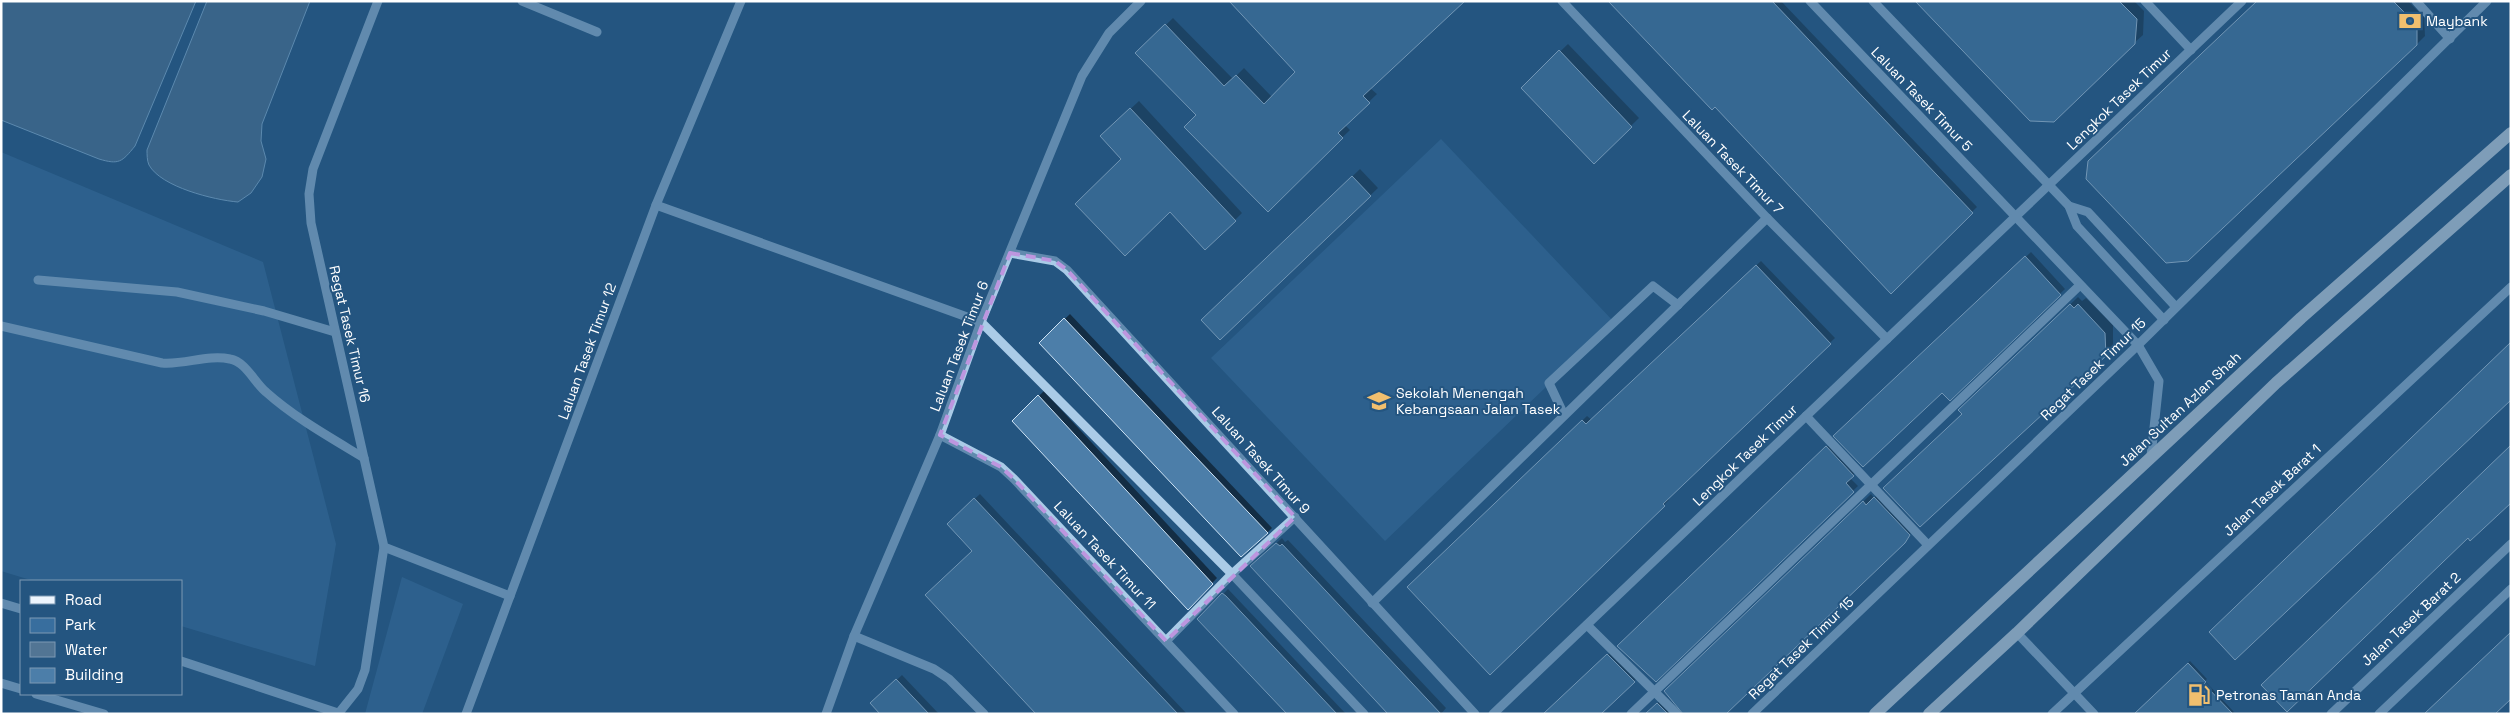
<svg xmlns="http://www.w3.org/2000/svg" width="2512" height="715" viewBox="0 0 2512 715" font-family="'Space Grotesk',sans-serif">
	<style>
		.green { fill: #386e9e }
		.water { fill: #527594; stroke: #9ec7e7 }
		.shadow { fill: #0007 }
		.building { fill: #4c7ea9; stroke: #cee3f5 }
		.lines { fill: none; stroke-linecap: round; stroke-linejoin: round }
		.minor { stroke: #aacbe7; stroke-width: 9 }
		.major { stroke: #ecf4fd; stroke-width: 12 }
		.marked { fill: none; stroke: #bd96df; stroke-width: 4; stroke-dasharray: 10 6; stroke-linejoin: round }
		.labels { text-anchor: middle; stroke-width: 4; stroke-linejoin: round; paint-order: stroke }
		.poi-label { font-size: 14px; fill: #fff; stroke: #245580; text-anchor: start }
		.street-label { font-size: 14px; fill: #fff; stroke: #245580 }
	</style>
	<rect width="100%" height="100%" fill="#245580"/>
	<g class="green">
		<polygon points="1441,139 1614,322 1385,541 1211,358"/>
		<polygon points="1,152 263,262 336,544 315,666 181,626 181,581 34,581 1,571"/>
		<polygon points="402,577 463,604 422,714 365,714"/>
	</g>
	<g class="water">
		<path d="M1 1H196L135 146C122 162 119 165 99 159L1 120Z"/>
		<path d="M207 1H310L262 124 261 141 266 159 262 177 251 193 238 202C214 200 161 187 149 165 147 161 147 154 147 150Z"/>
	</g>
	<g class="shadow">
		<polygon points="1610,1 1781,1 1977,207 1927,255 1715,105"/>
		<polygon points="1916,1 2134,1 2144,11 2143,35 2134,43"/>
		<polygon points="2258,1 2408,1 2424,17 2425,36 2417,44"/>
		<polygon points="1173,18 1233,79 1244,68 1272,97 1370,88 1377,94 1345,125 1350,130 1268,210 1198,115 1137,53"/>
		<polygon points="1568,44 1639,118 1594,162 1522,88"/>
		<polygon points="1139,101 1242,213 1235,220 1170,210 1123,159 1109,129"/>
		<polygon points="1360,169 1378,188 1220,339 1203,320"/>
		<polygon points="2031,252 2065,289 1950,399 1942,391 1835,436"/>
		<polygon points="1761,261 1835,338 1667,498 1669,500 1490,673 1409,587 1587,416 1592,420"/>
		<polygon points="2078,297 2082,301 2086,298 2113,325 2113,347 2105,355 1963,414 1960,410"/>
		<polygon points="1070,314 1272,528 1267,533 1040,343"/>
		<polygon points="1044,391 1217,578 1188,608 1013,421"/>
		<polygon points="1832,442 1858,470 1850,478 1858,486 1656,680 1618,645"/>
		<polygon points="1882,490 1917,527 1725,714 1646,714 1665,696 1681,712 1666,691 1871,494 1874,498"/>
		<polygon points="980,494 1187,714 1038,714 973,551 948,524"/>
		<polygon points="1282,538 1285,542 1288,540 1446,708 1441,714 1257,561"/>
		<polygon points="1228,589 1346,714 1289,714 1199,619"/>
		<polygon points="1613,650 1639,676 1634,681 1599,714 1544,714"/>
		<polygon points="2190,661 2207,679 2205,681 2234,712 2232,714 2137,713"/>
		<polygon points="902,675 939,714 882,714 872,703"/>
	</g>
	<g class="building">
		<polygon points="1229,1 1465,1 1363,96 1370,103 1338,133 1343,138 1268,212 1184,127 1196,115 1135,53 1165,24 1224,86 1236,75 1264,104 1295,72"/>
		<polygon points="1608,1 1772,1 1973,213 1891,294 1715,107 1712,110"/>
		<polygon points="1915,1 2119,1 2137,19 2135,44 2054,122 2030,121"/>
		<polygon points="2257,1 2393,1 2417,25 2417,45 2188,261 2166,263 2086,179 2088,161"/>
		<polygon points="1559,50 1632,127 1594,164 1521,88"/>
		<polygon points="1130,108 1236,221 1205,250 1170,212 1125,256 1075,204 1121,159 1100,136"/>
		<polygon points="1352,176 1371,196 1220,340 1201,320"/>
		<polygon points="2025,256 2061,295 1950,401 1942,393 1863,467 1833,436"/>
		<polygon points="1756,265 1831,344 1663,504 1665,506 1490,675 1407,587 1582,420 1586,424"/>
		<polygon points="2070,304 2074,308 2078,304 2105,333 2106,356 1920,527 1883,488 1962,414 1958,410"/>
		<polygon points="1064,318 1268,533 1241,557 1039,343"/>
		<polygon points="2511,342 2511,400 2235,660 2209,632"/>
		<polygon points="1038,395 1213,584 1188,610 1012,421"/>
		<polygon points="2511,445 2511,503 2470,541 2468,538 2287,712 2261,685"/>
		<polygon points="1826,446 1854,476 1846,483 1854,492 1656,682 1617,646"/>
		<polygon points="1874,497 1910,535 1905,543 1726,714 1683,714 1664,691 1863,501 1866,505"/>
		<polygon points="974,498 1178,714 1036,714 925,595 972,551 947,524"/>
		<polygon points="1276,543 1280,546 1282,544 1441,714 1388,714 1250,566"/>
		<polygon points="1222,593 1226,596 1337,714 1287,714 1197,619"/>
		<polygon points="2511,632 2511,699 2495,714 2424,714"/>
		<polygon points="1607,654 1635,682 1601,714 1543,714"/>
		<polygon points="2188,663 2206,682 2204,684 2233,714 2134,714"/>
		<polygon points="896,679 929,714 880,714 870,703"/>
		<polygon points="1657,703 1668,714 1645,714"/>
	</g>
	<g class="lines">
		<g class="minor">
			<polyline points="378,1 313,169 309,194 311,223 384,547 510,596"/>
			<polyline points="522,1 597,32"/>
			<polyline points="1562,1 1767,218 1887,339"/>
			<polyline points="1810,1 2138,345 2159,381 2151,456"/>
			<polyline points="1873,1 2069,206 2077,226 2164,320"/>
			<polyline points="2145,1 2191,50"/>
			<polyline points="2416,1 2450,39"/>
			<polyline points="656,205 981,322 1232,574 1364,714"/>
			<polyline points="2069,206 2088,212 2176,307"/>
			<polyline points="1010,253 1055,261 1067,270 1475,714"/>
			<polyline points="38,280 177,292 264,311 335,332"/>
			<path d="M1 326 162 363C185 365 208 354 230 359 246 362 254 382 266 392 295 418 331 438 364 458"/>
			<polyline points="1564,415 1549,383 1653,286 1678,305"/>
			<polyline points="1806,416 1928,545"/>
			<polyline points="940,435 1001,467 1014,479 1234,714"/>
			<polyline points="1,603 21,609"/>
			<polyline points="1372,603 1767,218"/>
			<polyline points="1587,625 1677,714"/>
			<polyline points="2017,633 2094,714"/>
			<polyline points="854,636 934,669 949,679 984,714"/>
			<polyline points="1166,641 1232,574 1295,517"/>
			<polyline points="181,661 338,713"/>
			<polyline points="1,683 21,689"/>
			<polyline points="36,694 104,714"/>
			<polyline points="338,714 358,689 365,670 384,547"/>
			<polyline points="466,714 656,205 741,1"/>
			<polyline points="826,714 854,636 940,435 981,322 1082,76 1109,33 1141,1"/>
			<polyline points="1493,714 2242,1"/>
			<polyline points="1631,714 2079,286"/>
			<polyline points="1752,714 2138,345 2487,1"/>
			<polyline points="2052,714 2511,287"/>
			<polyline points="2331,714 2511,544"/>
			<polyline points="2379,714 2511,589"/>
		</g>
		<g class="major">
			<polyline points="1875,714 2301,318 2511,133"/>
			<polyline points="1929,714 2017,633 2276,383 2511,175"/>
		</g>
	</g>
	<path d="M0 0H2512V715H0ZM1010 253 1055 261 1067 270 1295 517 1166 641 1014 479 1001 467 940 435Z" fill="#245580" fill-opacity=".55" fill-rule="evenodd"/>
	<path class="marked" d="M1010 253 1055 261 1067 270 1295 517 1166 641 1014 479 1001 467 940 435Z"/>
	<defs>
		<symbol id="bank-bare" viewBox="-9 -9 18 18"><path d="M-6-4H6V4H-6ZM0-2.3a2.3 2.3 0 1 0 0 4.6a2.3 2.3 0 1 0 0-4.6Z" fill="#f1bf6e" stroke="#245580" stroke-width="2.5" paint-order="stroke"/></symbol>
		<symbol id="school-bare" viewBox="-9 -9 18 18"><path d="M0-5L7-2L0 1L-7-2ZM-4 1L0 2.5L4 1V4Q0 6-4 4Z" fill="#f1bf6e" stroke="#245580" stroke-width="2.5" paint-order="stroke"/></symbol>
		<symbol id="fuel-bare" viewBox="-9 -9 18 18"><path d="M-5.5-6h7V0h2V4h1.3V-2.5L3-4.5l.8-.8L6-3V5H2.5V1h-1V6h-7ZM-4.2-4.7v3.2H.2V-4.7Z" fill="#f1bf6e" stroke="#245580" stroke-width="2.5" paint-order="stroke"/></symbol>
	</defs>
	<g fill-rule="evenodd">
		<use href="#bank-bare" x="2394" y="5" width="32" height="32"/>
		<use href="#school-bare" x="1363" y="385" width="32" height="32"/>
		<use href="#fuel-bare" x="2183" y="679" width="32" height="32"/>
	</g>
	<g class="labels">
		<g class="poi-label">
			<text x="2426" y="26">Maybank</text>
			<text x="1396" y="398">Sekolah Menengah<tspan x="1396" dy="16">Kebangsaan Jalan Tasek</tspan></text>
			<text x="2216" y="700">Petronas Taman Anda</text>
		</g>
		<g class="street-label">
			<text transform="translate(1922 99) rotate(46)" y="5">Laluan Tasek Timur 5</text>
			<text transform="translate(2119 99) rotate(-44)" y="5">Lengkok Tasek Timur</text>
			<text transform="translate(1733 162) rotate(46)" y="5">Laluan Tasek Timur 7</text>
			<text transform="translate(350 334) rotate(77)" y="5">Regat Tasek Timur 16</text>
			<text transform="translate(959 346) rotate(-69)" y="5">Laluan Tasek Timur 6</text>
			<text transform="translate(587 351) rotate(-70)" y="5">Laluan Tasek Timur 12</text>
			<text transform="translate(2093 369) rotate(-44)" y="5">Regat Tasek Timur 15</text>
			<text transform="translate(2180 409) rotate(-43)" y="5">Jalan Sultan Azlan Shah</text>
			<text transform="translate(1745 455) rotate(-44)" y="5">Lengkok Tasek Timur</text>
			<text transform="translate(1261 460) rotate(48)" y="5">Laluan Tasek Timur 9</text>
			<text transform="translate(2272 490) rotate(-43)" y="5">Jalan Tasek Barat 1</text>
			<text transform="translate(1105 555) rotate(47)" y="5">Laluan Tasek Timur 11</text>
			<text transform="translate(2411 619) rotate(-43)" y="5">Jalan Tasek Barat 2</text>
			<text transform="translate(1801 648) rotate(-44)" y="5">Regat Tasek Timur 15</text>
		</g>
	</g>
	<rect width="2512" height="715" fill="none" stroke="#ffffff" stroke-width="5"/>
	<rect x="20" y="580" width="162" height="115" fill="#245580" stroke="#7c99b3"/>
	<rect x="30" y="596" width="25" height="8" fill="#ecf4fd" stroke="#7c99b3"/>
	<text x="65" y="605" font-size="15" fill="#ffffff">Road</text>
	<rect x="30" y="618" width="25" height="15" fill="#386e9e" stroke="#7c99b3"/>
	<text x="65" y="630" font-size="15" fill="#ffffff">Park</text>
	<rect x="30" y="642" width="25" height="15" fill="#527594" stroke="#7c99b3"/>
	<text x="65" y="655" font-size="15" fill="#ffffff">Water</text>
	<rect x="30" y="668" width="25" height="15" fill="#4c7ea9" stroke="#7c99b3"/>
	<text x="65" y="680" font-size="15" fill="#ffffff">Building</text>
</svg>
